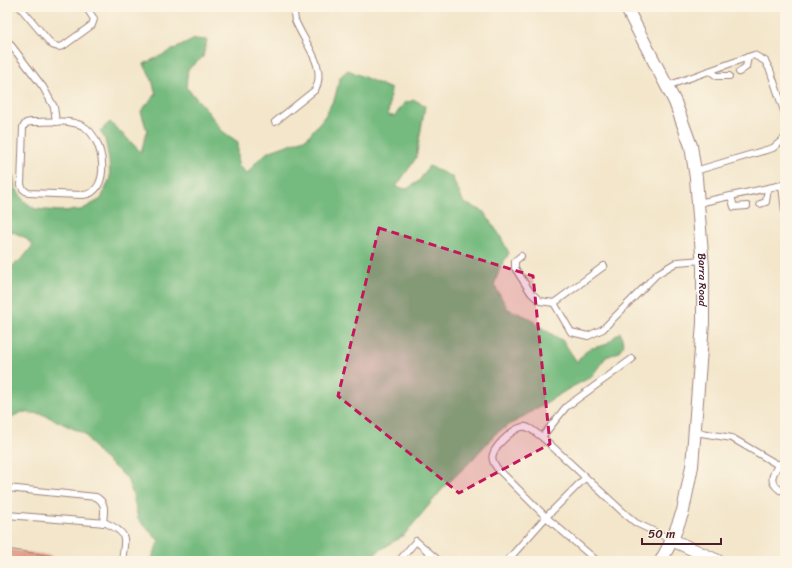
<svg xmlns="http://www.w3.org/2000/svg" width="792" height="568" viewBox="0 0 792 568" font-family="Sriracha,sans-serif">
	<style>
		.forest { fill: #74ba7e; stroke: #5f6c54 }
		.building { fill: #e09f86 }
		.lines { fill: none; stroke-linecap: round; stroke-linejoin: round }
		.service-casing { stroke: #9e827b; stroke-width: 8 }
		.minor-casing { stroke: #9e827b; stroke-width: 14 }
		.service { stroke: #fff; stroke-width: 6 }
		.minor { stroke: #fff; stroke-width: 12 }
		.marked { fill: #c2185b; fill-opacity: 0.2; stroke: #c2185b; stroke-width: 3; stroke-dasharray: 8 5; stroke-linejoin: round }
		.labels { text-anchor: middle; stroke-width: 4; stroke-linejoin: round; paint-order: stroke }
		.street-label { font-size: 11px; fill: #4a1f2b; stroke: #fcf5e5 }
	</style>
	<rect width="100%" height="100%" fill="#fcf5e5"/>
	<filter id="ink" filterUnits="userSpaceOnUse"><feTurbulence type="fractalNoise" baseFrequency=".025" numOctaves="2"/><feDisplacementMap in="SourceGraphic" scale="8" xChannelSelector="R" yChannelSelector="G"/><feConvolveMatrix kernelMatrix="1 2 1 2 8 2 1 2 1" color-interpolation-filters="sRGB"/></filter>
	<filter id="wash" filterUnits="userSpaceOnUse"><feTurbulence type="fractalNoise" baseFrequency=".012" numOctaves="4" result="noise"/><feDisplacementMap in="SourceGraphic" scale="16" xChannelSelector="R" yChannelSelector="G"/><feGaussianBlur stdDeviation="0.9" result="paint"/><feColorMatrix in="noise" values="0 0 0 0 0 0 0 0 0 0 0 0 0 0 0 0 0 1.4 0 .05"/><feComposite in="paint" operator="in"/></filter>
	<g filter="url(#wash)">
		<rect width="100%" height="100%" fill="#f3e6cb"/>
		<polygon class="forest" points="195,39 207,40 203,57 188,69 186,87 206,109 222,131 238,142 238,164 247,174 257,161 268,152 307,138 325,116 335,97 340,77 348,70 391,89 388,115 395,116 404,103 415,100 425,106 416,158 396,187 407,189 419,181 429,166 452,177 464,203 483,211 499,234 509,253 500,268 494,285 508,309 527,317 545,330 563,341 577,362 588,349 605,345 620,332 624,345 617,353 606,357 591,377 570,388 496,433 471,461 445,486 404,535 374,554 378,561 151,561 159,541 138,519 133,495 127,478 98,453 85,434 42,414 22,412 7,419 7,270 23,258 33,245 24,237 11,231 7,233 7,135 15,187 24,201 35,209 59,211 81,210 101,199 110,178 109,159 105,139 100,131 110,122 141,152 147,131 141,111 156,94 152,80 144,64"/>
		<g id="blocks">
			<polygon class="building" points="7,549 52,556 52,561 7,561"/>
		</g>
	</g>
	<g filter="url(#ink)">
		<use href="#blocks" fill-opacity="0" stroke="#9e827b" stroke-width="1"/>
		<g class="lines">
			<defs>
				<g id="service">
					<polyline points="20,7 52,45 58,47 63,46 92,25 94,19 86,7"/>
					<polyline points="7,40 43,87 54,107 56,122"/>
					<polyline points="710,71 717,76 729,76"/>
					<polyline points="739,72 746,67 748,57"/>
					<polyline points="667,86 754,55 765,61 770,70 785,114"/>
					<path d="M31 122C47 122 67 119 83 126 105 138 112 193 83 195L28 193 23 189 21 185 23 127 26 123Z"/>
					<path d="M275 122 315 90C328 67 303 41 295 20 294 16 294 11 294 7"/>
					<polyline points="695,171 773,148 785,138"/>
					<polyline points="731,196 734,207 747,206"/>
					<polyline points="698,203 782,185 785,212"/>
					<polyline points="760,204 766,202 768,188"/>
					<polyline points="521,256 515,261 515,268 531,293 540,301 554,303 571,332 588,336 603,329 657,274 677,262 703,260"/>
					<polyline points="554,303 604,266"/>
					<polyline points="695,432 732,438 785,469"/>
					<polyline points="542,437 566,407 632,359"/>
					<path d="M779 464C772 475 768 481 780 490"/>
					<polyline points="585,478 546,517 597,561"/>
					<path d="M7 488 96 497C107 503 104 512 103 523"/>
					<path d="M7 515 106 523C129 534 125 537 122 561"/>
					<polyline points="399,561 416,541 439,561"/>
					<path d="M507 561 546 517 497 468C494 464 491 459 493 454 496 445 516 425 526 427 531 428 537 434 542 437L623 512 636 523 672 540"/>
				</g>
				<g id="minor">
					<path id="s1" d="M626 7 675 102 691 146 696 178 703 267V323L692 466 683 511 672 540 661 561"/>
					<polyline points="672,540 718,561"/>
				</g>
			</defs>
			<use href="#service" class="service-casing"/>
			<use href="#minor" class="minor-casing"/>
			<use href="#service" class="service"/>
			<use href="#minor" class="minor"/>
		</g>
	</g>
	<path class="marked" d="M379 228 533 276 550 444 459 493 338 396Z"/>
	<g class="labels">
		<g class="street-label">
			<text dy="4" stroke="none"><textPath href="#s1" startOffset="288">Barra Road</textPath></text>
		</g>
	</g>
	<rect width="792" height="568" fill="none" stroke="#fcf5e5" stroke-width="24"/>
	<path d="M642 538v6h79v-6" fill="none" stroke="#4a1f2b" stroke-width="2"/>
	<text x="648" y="538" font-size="12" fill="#4a1f2b" stroke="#fcf5e5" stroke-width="3" paint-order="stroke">50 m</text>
</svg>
